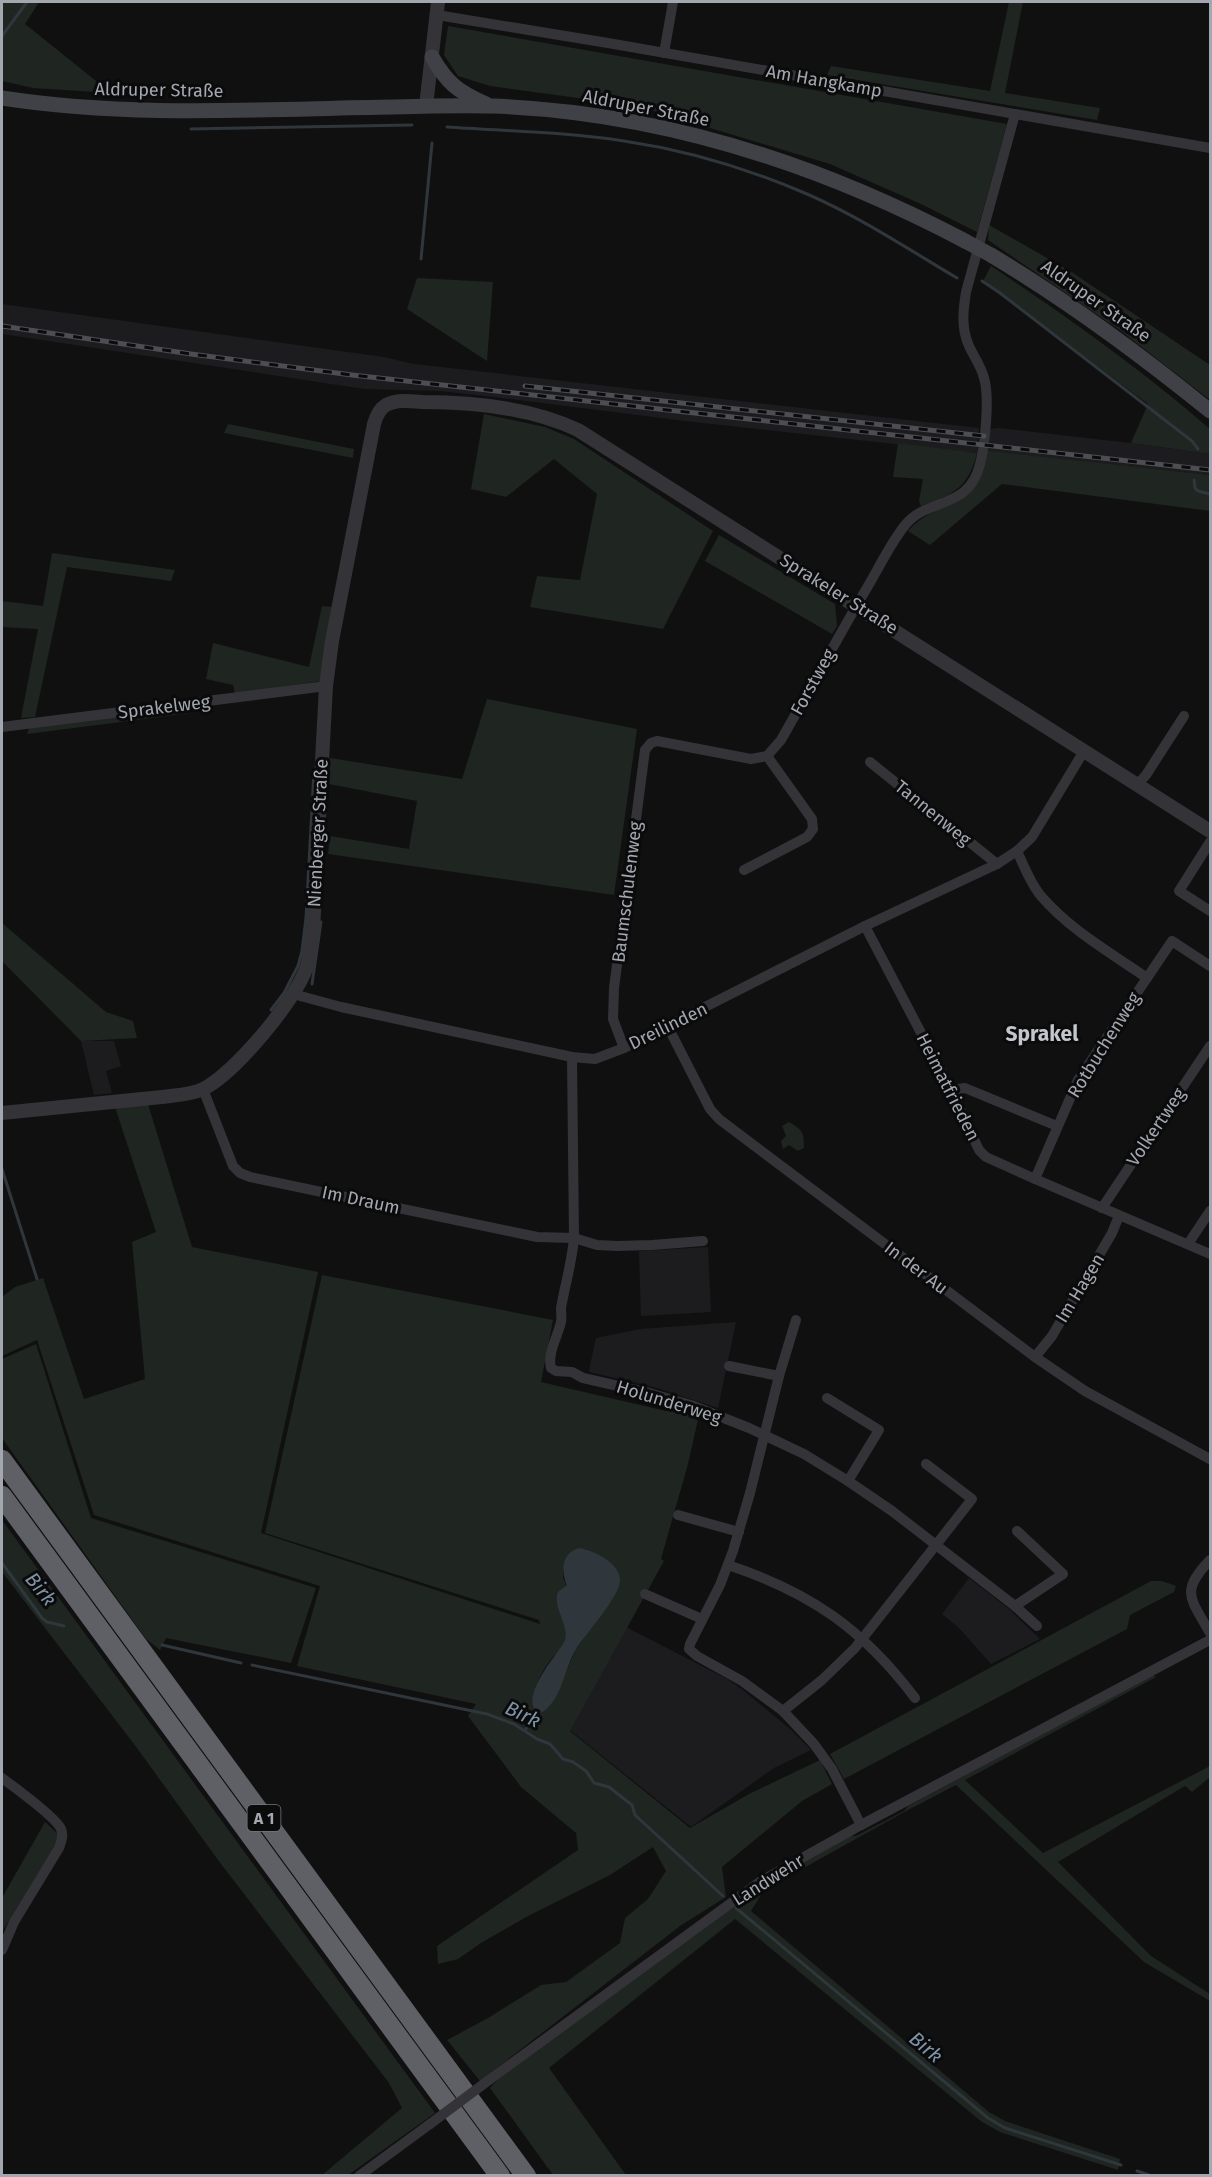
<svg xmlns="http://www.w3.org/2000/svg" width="1212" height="2177" viewBox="0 0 1212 2177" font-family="'Fira Sans',sans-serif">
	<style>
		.built { fill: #1c1c1e }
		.green { fill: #1f2520; fill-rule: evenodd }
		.water { fill: #2f363c }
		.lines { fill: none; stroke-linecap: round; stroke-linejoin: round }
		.stream { stroke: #2f363c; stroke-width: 3 }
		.minor { stroke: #343438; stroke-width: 10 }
		.tertiary { stroke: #343438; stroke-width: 14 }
		.secondary { stroke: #404146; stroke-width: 15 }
		.motorway { stroke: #5e6066; stroke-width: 20 }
		.rail-casing { stroke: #4d4e53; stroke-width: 5 }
		.rail { stroke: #0b0b0c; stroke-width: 3; stroke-dasharray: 9; stroke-linecap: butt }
		.minor-bridge { stroke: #343438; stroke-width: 10 }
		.secondary-bridge { stroke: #404146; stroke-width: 15 }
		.labels { text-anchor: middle; stroke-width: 6; stroke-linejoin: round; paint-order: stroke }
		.shield { fill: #0b0b0c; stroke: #75787f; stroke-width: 1.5 }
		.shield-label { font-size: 16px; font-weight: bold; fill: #a3a7b0 }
		.street-label { font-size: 18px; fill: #a3a7b0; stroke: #0b0b0c }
		.water-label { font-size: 20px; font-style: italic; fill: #7d94a8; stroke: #0b0b0c }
		.quarter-label { font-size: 21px; font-weight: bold; fill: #c3c6cd; stroke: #0b0b0c }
	</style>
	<rect width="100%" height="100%" fill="#101011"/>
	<g class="built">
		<polygon points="2,304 384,357 414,364 979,428 977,453 685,421 494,397 439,391 364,389 2,334"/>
		<polygon points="998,428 1131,443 1210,454 1210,475 987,452 989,429"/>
		<polygon points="81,1041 114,1041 121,1066 106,1071 112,1093 94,1095"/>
		<polygon points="708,1247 711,1312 641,1316 639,1251"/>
		<polygon points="736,1322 718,1408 657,1388 590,1372 589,1370 596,1338 640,1329"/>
		<polygon points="969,1578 1009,1609 1040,1639 991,1664 959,1628 942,1614"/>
		<polygon points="626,1627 727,1679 743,1690 790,1729 811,1750 774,1768 691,1827 570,1730"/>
	</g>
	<g class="green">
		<polygon points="2,2 39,2 25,24 111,93 33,88 2,81"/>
		<polygon points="1009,2 1023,2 1005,93 1100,108 1097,120 827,75 831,66 990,91"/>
		<polygon points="448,26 1007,124 977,232 921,204 830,164 637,106 490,86 458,76 444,55"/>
		<polygon points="989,225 1070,271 1210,365 1210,400 1121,331 988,240"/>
		<path d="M991 266C1067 317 1141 369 1210 429V454L1131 443 1148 404 983 281Z"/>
		<polygon points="417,278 493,282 487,361 407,309"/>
		<polygon points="484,414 545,427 574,439 713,531 663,629 530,607 537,576 580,580 597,494 554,459 506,497 471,489"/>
		<polygon points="228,424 354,449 353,458 224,433"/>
		<path d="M898 443 977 453C968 489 953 494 921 506L919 501 923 479 893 477Z"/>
		<path d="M987 451 1210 475V511L1002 484 930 545 908 531C941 494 977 517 987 451Z"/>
		<polygon points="719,535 835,604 837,626 832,634 705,561"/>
		<polygon points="52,553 175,570 171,581 67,567 35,717 21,718 38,629 2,627 2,601 43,606"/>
		<polygon points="322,606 333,607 321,681 235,694 233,685 206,679 213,643 309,667"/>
		<polygon points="487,699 637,729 614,895 328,854 330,836 409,849 417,801 329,784 330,758 462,779"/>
		<polygon points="191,707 191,713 27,734 29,728"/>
		<polygon points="2,923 106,1012 133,1021 137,1038 81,1041 2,961"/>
		<path d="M148 1104 192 1247 318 1272 261 1533 540 1624 539 1620 265 1533 322 1275 553 1320 541 1382 666 1411 668 1404 699 1415 688 1464 661 1559 664 1561 570 1731 690 1828 749 1794 820 1760 832 1784 802 1801 722 1867 726 1897 680 1926 480 2081 447 2040 488 2018 541 1985 566 1982 620 1943 625 1918 648 1899 666 1871 653 1847 610 1875 528 1916 481 1943 458 1959 438 1964 437 1946 578 1850 576 1833 521 1787 468 1716 476 1704 297 1666 320 1586 94 1515 37 1340 2 1356V1297L15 1287 43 1278 84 1399 145 1379 132 1242 156 1232 115 1107ZM584 1549 601 1556 618 1588 575 1651 556 1696 549 1706 537 1713C528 1695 541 1672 552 1658 557 1652 564 1646 566 1639 569 1625 553 1609 557 1594 558 1590 564 1588 567 1585L563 1578V1569Z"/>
		<path d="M789 1122C804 1131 804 1133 804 1148L798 1151 789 1145 783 1149 781 1141 786 1136 782 1126Z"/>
		<polygon points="36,1344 91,1518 316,1588 291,1663 166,1638 160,1650 146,1639 2,1438 2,1359"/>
		<polygon points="2,1520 435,2113 348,2175 322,2175 402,2108 389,2083 218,1860 137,1748 2,1572"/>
		<polygon points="1151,1581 1162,1581 1176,1586 1174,1592 1130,1615 1127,1629 844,1779 830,1754"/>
		<polygon points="1153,1675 1156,1677 965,1780 1043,1853 1210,1766 1210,1777 1192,1792 1185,1786 1058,1862 1151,1956 1210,1994 1210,2001 1144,1962 956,1785 908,1810 764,1890 751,1911 989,2112 1005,2121 1120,2159 1118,2170 1000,2132 982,2122 735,1919 549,2068 626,2175 553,2175 490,2088 500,2077 754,1890 847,1835 856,1836 904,1811 908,1806"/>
		<polygon points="45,1822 59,1835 55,1846 2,1932 2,1898"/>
	</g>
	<path class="water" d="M579 1548C593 1550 621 1563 620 1581 619 1598 585 1634 575 1651 564 1670 561 1704 539 1714 518 1699 554 1658 563 1644 573 1630 553 1611 557 1594 558 1590 564 1588 567 1585 561 1572 561 1553 579 1548Z"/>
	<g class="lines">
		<g class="stream">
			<polyline points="2,36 27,2"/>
			<path d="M447 127C506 131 565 132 624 141 685 150 749 169 807 194 860 217 908 249 957 278"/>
			<polyline points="191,129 412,125"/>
			<polyline points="421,259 432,143"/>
			<polyline points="982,281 1000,293 1192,441 1198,449"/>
			<polyline points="1194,480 1195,488 1198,491 1210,494"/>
			<polyline points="312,984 321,922"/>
			<polyline points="271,1010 284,993 298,966 302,951 306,918 314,771"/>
			<polyline points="2,1169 37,1279"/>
			<polyline points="2,1563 42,1618 47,1622 64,1626"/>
			<polyline points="162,1645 241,1663"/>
			<polyline points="252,1665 487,1714 514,1724 537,1739 550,1744 563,1759 573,1762 586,1771 594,1783 609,1787 632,1805 635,1815 723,1896"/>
			<polyline points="526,1729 537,1713"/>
			<polyline points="736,1908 988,2118 1005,2128 1121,2165"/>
			<polyline points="1137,2171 1152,2176"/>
		</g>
		<g class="minor">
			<polyline points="437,15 608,43 1210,148"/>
			<polyline points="664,53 673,2"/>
			<polyline points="2,727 326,686"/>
			<polyline points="870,762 997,864"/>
			<polyline points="1137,785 1146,775 1184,716"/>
			<polyline points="1210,842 1179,891 1210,911"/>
			<path d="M1017 851C1024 866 1030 883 1041 896 1070 930 1111 953 1147 978"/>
			<polyline points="744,870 807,837 813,829 812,819 767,756"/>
			<polyline points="865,926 951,1090 979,1150 986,1157 1035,1179 1210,1254"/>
			<polyline points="293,994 341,1007 572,1057 595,1059 624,1048 865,926 997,864 1017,851 1032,837 1084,751"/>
			<polyline points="668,1027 710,1109 719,1119 1035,1357 1085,1391 1210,1459"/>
			<path d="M624 1048 613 1019 614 988 645 750 651 743 657 741 751 759 767 756 781 740C810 689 838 637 868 586 880 566 891 542 906 524 929 497 969 510 980 464 985 445 990 397 984 378 981 366 974 357 969 346 961 328 963 311 966 292L1015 114"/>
			<path d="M572 1057 574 1238C572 1262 565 1285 561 1308 561 1313 562 1318 561 1322 558 1336 547 1353 551 1368L556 1371 572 1372 583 1378 649 1393 691 1405 749 1428 804 1454 848 1481 892 1511 1015 1606 1037 1626"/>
			<polyline points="203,1089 233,1166 240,1173 250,1177 537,1237 574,1238 597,1245 617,1246 652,1245 703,1241"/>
			<polyline points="951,1090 965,1088 1057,1126"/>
			<polyline points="1035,1179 1078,1080 1172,941 1210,966"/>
			<polyline points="1102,1208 1210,1046"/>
			<polyline points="1188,1244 1210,1211"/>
			<polyline points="1035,1357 1052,1336 1112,1233 1119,1216"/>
			<polyline points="729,1366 779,1376"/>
			<polyline points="827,1398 879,1430 848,1481"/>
			<polyline points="678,1515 739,1532"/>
			<path d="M1210 1560C1180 1592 1190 1597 1210 1633"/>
			<path d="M728 1565C810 1592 863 1629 915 1698"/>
			<polyline points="645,1594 702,1619"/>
			<polyline points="1015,1606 1063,1574 1017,1531"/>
			<polyline points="783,1711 742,1681 697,1656 689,1649 690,1644 720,1585 733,1551 750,1493 779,1376 796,1320"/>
			<path d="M2 1778C14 1787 56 1817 61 1829 64 1836 61 1842 59 1848L14 1922 2 1950"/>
			<polyline points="861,1825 832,1769 814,1744 783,1711 822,1680 855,1648 972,1499 926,1464"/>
			<polyline points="489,2080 761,1881 861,1825 1210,1640"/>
			<polyline points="359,2176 430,2124"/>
		</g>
		<g class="tertiary">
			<polyline points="426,106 438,2"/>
			<path d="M2 1113 162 1097C176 1095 190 1095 203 1089 234 1074 297 999 307 966 310 955 311 942 313 930L326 686 332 641 374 424C376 417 379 409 386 405 397 399 411 401 423 402 475 402 531 408 578 430L1210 831"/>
		</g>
		<g class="secondary">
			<path d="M432 57C447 83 458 92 486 104"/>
			<path d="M2 98C131 118 262 109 393 107 426 106 459 105 492 106 658 112 819 164 965 241"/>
			<path d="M991 255C1068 301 1141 355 1210 411"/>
		</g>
		<g class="motorway">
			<polyline points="2,1460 526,2176"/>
			<polyline points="2,1496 500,2176"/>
		</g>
		<defs>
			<g id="rail">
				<polyline points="2,326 191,354 352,375 1210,470"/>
				<polyline points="525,386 984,436"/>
			</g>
		</defs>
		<use href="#rail" class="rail-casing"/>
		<use href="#rail" class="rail"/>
		<polyline class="minor-bridge" points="430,2124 489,2080"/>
		<polyline class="secondary-bridge" points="965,241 991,255"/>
	</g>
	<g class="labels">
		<rect class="shield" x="247.5" y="1805" width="33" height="26" rx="4.5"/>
		<g class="shield-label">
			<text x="264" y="1824">A 1</text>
		</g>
		<g class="street-label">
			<text transform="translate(824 81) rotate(10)" y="6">Am Hangkamp</text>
			<text transform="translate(159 90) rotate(1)" y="6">Aldruper Straße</text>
			<text transform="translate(646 108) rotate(11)" y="6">Aldruper Straße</text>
			<text transform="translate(1096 301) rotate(35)" y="6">Aldruper Straße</text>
			<text transform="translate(839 594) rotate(32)" y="6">Sprakeler Straße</text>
			<text transform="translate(813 682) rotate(-61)" y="6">Forstweg</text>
			<text transform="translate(164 707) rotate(-7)" y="6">Sprakelweg</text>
			<text transform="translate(933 813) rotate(39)" y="6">Tannenweg</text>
			<text transform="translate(318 833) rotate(-87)" y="6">Nienberger Straße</text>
			<text transform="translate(627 892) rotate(-83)" y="6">Baumschulenweg</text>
			<text transform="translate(668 1026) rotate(-26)" y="6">Dreilinden</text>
			<text transform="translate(1104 1045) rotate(-58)" y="6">Rotbuchenweg</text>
			<text transform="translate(948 1087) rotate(63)" y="6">Heimatfrieden</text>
			<text transform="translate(1156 1127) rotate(-56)" y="6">Volkertweg</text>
			<text transform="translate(361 1200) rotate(12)" y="6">Im Draum</text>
			<text transform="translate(916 1268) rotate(37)" y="6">In der Au</text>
			<text transform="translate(1080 1288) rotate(-59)" y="6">Im Hagen</text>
			<text transform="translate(669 1402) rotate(17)" y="6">Holunderweg</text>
			<text transform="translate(768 1880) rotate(-32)" y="6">Landwehr</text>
		</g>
		<g class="water-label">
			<text transform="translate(41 1589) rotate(51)" y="7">Birk</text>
			<text transform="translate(523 1714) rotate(25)" y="7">Birk</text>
			<text transform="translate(926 2047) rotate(40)" y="7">Birk</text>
		</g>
		<g class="quarter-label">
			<text x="1042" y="1041">Sprakel</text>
		</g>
	</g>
	<rect width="1212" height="2177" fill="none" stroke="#a3a7b0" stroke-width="6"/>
</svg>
